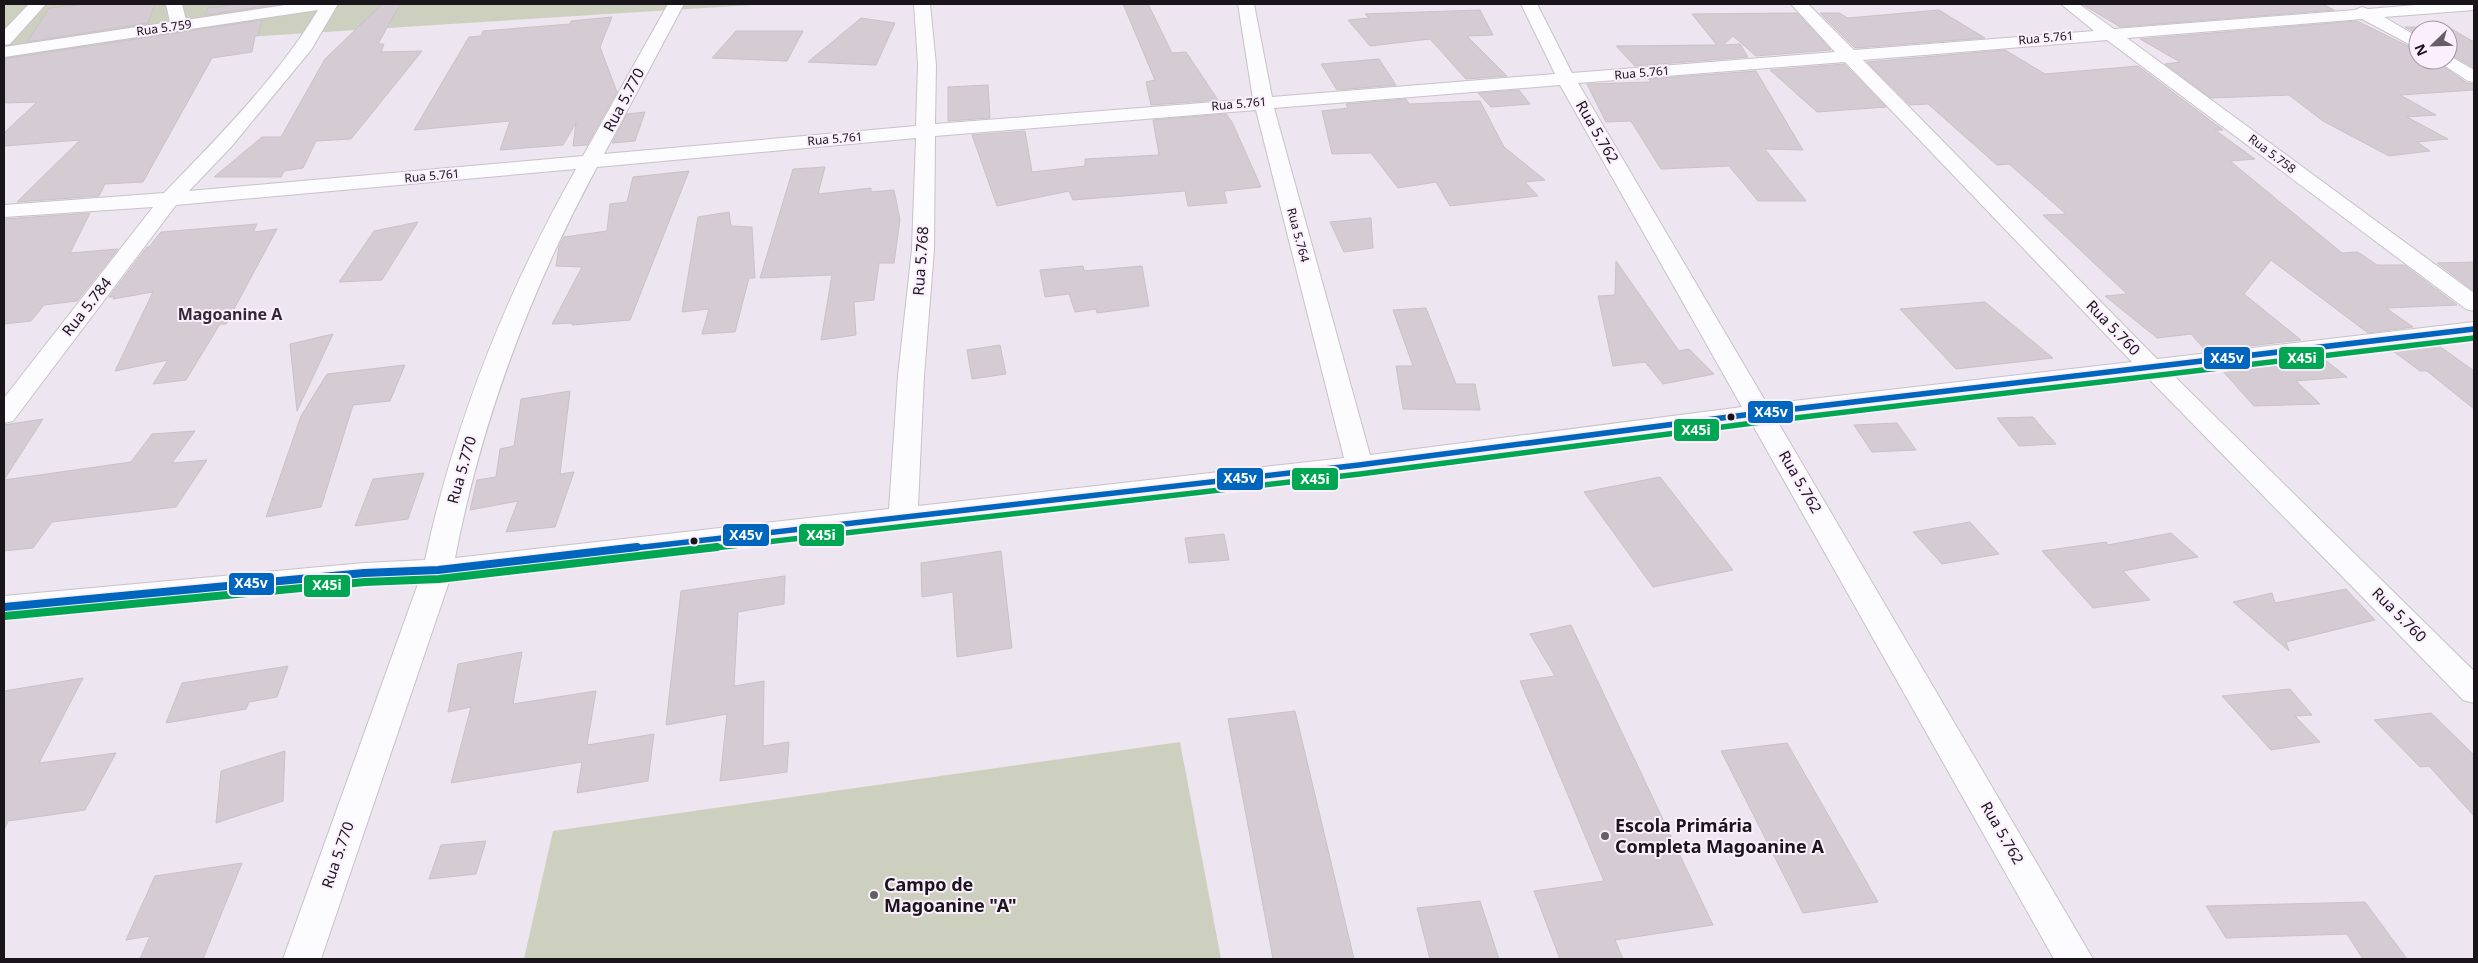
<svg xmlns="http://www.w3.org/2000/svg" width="2478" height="963" viewBox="0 0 2478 963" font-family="'Noto Sans',sans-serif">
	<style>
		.green { fill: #ced0bf }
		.building { fill: #d4ccd2; stroke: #cac2c8 }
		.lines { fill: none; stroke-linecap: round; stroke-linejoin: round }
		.minor-casing { stroke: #c8c2c9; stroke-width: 2 }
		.minor { fill: #fcfbfd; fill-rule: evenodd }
		.bus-1-far1-casing { stroke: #fbeffe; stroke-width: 9 }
		.bus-1-casing { stroke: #fbeffe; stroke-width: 11 }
		.bus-2-far1-casing { stroke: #fbeffe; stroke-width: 9 }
		.bus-2-casing { stroke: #fbeffe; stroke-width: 11 }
		.bus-1-far1 { stroke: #0065bd; stroke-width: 5.5 }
		.bus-1 { stroke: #0065bd; stroke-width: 8 }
		.bus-2-far1 { stroke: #00a651; stroke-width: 5.5 }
		.bus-2 { stroke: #00a651; stroke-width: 8 }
		.bus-dot { fill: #1a151b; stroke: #fbeffe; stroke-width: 2 }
		.poi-dot { fill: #645e65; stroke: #fbeffe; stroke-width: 2 }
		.labels { text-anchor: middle; stroke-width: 4; stroke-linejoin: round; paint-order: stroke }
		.far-street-label { font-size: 12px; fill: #1a151b; stroke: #fbeffe }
		.street-label { font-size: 15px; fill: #1a151b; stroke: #fbeffe }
		.neighbourhood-label { font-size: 16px; font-weight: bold; fill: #332836; stroke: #fbeffe }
		.near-poi-label { font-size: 18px; font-weight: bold; fill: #1a151b; stroke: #fbeffe; text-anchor: start }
		.line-badge { stroke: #fbeffe; stroke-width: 2 }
		.badge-label { font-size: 14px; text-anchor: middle; font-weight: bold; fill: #fff }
	</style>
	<rect width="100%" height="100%" fill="#ede5ef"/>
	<g class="green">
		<polygon points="4,4 767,4 86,47 4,60"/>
		<polygon points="1180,742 1221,959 524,959 553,831"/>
	</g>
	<g class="building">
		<polygon points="87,4 155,4 148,23 27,42 49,8"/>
		<polygon points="239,4 267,4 266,6 205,15 208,8"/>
		<polygon points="382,4 400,4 378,44 384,44 381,52 422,51 351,139 316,141 303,168 284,171 281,177 214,177 262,137 281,137 325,59"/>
		<polygon points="1123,4 1148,4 1172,53 1186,52 1218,100 1151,105 1146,82 1155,80"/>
		<polygon points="2082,4 2323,4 2334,10 2120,27"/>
		<polygon points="1480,10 1493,35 1467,36 1507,76 1466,79 1430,39 1370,46 1348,20 1369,18 1365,14"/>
		<polygon points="1939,10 1985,38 1855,48 1820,13 1839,13 1848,18"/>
		<polygon points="1797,13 1831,50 1756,56 1733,36 1723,45 1740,44 1748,57 1635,66 1616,46 1717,45 1692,14"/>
		<polygon points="612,17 600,47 617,92 587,145 573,146 576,123 563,145 500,150 510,121 414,130 469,37 481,36 483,31 570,24 571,21"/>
		<polygon points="861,18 895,23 876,65 808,62"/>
		<polygon points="262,20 258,35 255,36 252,52 212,58 143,182 105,184 99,196 17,202 80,140 4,146 4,133 37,102 4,103 4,59"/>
		<polygon points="2357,21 2418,51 2418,60 2434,60 2467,83 2474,84 2474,90 2400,95 2436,115 2407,117 2448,139 2417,142 2430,151 2389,156 2323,121 2289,95 2211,98 2165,64 2180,62 2140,39"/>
		<polygon points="2405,27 2448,27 2474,42 2474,68 2448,53 2448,30 2418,30 2418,35"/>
		<polygon points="736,31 803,31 787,61 712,58"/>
		<polygon points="2005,50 2045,74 2138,66 2223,130 2215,130 2255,159 2230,161 2342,253 2358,252 2377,265 2404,265 2457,305 2386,308 2413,327 2368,333 2271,260 2244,294 2301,340 2206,351 2191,334 2157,338 2105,296 2127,294 2043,215 2066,214 2009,164 1997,165 1928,104 1910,105 1867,62"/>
		<polygon points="1379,59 1396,85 1337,90 1321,64"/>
		<polygon points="1844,64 1886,107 1817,112 1770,70"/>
		<polygon points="1756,71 1803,150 1765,149 1806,201 1758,201 1729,166 1661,169 1631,121 1606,122 1587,84 1651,82 1648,79"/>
		<polygon points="988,85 990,118 948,121 948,87"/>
		<polygon points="1519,90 1530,104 1491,107 1478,93"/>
		<polygon points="1406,99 1409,104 1480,101 1504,147 1545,180 1525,182 1538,196 1450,206 1436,182 1398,188 1371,153 1332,154 1322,111 1348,108 1346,104"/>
		<polygon points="645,112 635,141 612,143 627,114"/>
		<polygon points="1226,114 1232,122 1261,187 1224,191 1227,203 1188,206 1185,191 1073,200 1069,191 997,206 972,135 1025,131 1032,172 1085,166 1085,159 1159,155 1153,120"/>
		<polygon points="825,167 818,194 871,188 871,192 894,190 900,220 894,263 879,263 874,300 854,302 856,335 821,340 832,275 760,278 793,169"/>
		<polygon points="689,171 630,320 572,325 573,323 552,324 582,267 556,266 559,247 564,237 607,231 610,204 627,202 633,177"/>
		<polygon points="729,212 731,226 752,227 755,278 749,278 735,332 702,334 709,309 682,312 698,217"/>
		<polygon points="90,213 70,253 118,249 77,301 44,305 31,321 4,324 4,219"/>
		<polygon points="1371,218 1373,248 1344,252 1330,222"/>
		<polygon points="418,222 382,280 339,282 374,231"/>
		<polygon points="257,224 253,232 277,229 226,324 220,324 186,380 153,384 168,360 115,371 153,292 113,299 114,297 109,297 147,247 149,247 161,232"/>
		<polygon points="1616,261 1679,351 1689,349 1714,374 1663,384 1645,362 1613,366 1598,296 1615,295"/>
		<polygon points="2474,262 2474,291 2437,263"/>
		<polygon points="1083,266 1084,271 1142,266 1149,306 1097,313 1096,309 1075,312 1069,294 1045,297 1040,270"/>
		<polygon points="1985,302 2053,358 1956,369 1900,309"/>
		<polygon points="1426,308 1456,384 1475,384 1480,410 1403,409 1396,366 1413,366 1393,310"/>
		<polygon points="333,334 297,411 290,344"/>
		<polygon points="2435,343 2474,371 2474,409 2427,371 2420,371 2389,348"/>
		<polygon points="1000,345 1006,374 972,379 967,350"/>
		<polygon points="2320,356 2347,377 2296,381 2320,404 2254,406 2220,368"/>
		<polygon points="405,365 390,401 353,405 321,507 266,517 301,416 327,374"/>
		<polygon points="570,391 560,474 574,472 555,527 506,532 518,501 470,510 477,480 496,477 500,449 514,446 521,399"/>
		<polygon points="2033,417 2056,444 2019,446 1997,418"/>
		<polygon points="43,419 4,480 131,462 152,434 195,431 172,463 207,460 176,507 52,522 33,548 4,551 4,425"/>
		<polygon points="1897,423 1916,450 1872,452 1854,425"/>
		<polygon points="424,473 408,519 355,526 373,479"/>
		<polygon points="1660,477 1733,570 1653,587 1584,492"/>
		<polygon points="1970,522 1999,554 1942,564 1913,532"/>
		<polygon points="2171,533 2198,557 2123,571 2150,600 2093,608 2042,551 2106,542 2108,545"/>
		<polygon points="1224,534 1229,560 1189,563 1185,538"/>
		<polygon points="1001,551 1012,648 957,657 953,592 922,597 921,563"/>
		<polygon points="785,576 784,604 738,612 734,686 764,681 763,746 789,742 787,772 720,781 727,714 666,725 681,591"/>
		<polygon points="2346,589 2375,620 2286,642 2289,651 2233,602 2272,593 2275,603"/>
		<polygon points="1571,625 1713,925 1615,940 1623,959 1560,959 1534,891 1604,881 1520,681 1555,676 1530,634"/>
		<polygon points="522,652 513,704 596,691 587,745 654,734 648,781 577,793 582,762 451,783 471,707 448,712 458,664"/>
		<polygon points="288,666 277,697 249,702 246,709 166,723 182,683"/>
		<polygon points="83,678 39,763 116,753 85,810 8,821 4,830 4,691"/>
		<polygon points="2290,689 2312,715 2295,716 2320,742 2271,750 2222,696"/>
		<polygon points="1295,711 1354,959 1273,959 1228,719"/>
		<polygon points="2431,713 2474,755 2474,816 2429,766 2420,767 2374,720"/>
		<polygon points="1787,743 1878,902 1803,913 1721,751"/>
		<polygon points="285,751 283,801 216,823 221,771"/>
		<polygon points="486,841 476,874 429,879 441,845"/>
		<polygon points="242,863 203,959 140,959 150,936 126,940 155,876"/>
		<polygon points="1480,901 1499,959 1430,959 1417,908"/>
		<polygon points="2365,902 2407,959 2363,959 2347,934 2226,938 2206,906"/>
	</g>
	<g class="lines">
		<defs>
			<g id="minor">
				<polygon points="29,4 46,4 10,44 4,45 4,30"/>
				<path d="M166 4H182L186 20 292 4H338L311 50 231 147 189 191 583 156 668 4H684L604 154 916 126 918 65 914 4H930L936 65 935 124 1253 99 1238 4H1254L1272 97 1555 74 1521 4H1537L1572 73 1835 52 1791 4H1808L1854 50 2094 31 2061 4H2079L2114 29 2355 10 2362 7 2368 9 2428 4H2474V10L2384 17 2418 37V49L2362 19 2127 38 2474 293V311L2466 309 2107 40 1863 60 2157 359 2474 322V336L2170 372 2474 671V703L2463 700 2145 375 1776 419 2093 959H2054L1751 422 1359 474 450 579 321 959H283L419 581 364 583 4 618V596L364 563 425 560C455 420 506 293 576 169L176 205 13 421 4 423V398L153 207 4 217V205L164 193C219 136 277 78 318 10L4 57V47L170 22ZM1845 62 2132 362 1767 404 1578 83ZM1560 85 1742 407 1370 455 1274 108ZM1256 110 1344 458 918 506 924 376 934 249 935 136ZM916 138 912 249 898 376 889 509 455 558C482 418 530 291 597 167Z"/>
				<polygon points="2448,55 2474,70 2474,82 2468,81 2436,60 2448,60"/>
			</g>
		</defs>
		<use href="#minor" class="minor-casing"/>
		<use href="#minor" class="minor"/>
		<defs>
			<polyline id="bus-1-far1" points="626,549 1359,465 1760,413 2474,329"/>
			<polyline id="bus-1" points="4,607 364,573 438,570 637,547"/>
			<polyline id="bus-2-far1" points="706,549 1360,474 1761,422 2474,338"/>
			<polyline id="bus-2" points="5,616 365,582 439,579 717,547"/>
		</defs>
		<use href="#bus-1-far1" class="bus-1-far1-casing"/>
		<use href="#bus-1" class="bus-1-casing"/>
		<use href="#bus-2-far1" class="bus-2-far1-casing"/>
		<use href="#bus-2" class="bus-2-casing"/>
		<use href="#bus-1-far1" class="bus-1-far1"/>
		<use href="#bus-1" class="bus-1"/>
		<use href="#bus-2-far1" class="bus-2-far1"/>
		<use href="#bus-2" class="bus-2"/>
	</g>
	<g class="bus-dot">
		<circle cx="1731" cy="417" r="4.5"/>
		<circle cx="694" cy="541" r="4.5"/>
	</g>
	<g class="poi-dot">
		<circle cx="1605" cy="836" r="5"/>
		<circle cx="874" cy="895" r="5"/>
	</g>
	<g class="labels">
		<g class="far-street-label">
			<text transform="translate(164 28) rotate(-8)" y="4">Rua 5.759</text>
			<text transform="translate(2046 38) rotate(-5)" y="4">Rua 5.761</text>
			<text transform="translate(1642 73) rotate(-5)" y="4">Rua 5.761</text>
			<text transform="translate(1239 104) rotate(-5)" y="4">Rua 5.761</text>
			<text transform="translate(835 139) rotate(-5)" y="4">Rua 5.761</text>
			<text transform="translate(2272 154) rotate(37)" y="4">Rua 5.758</text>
			<text transform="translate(432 176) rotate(-5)" y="4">Rua 5.761</text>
			<text transform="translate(1298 235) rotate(75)" y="4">Rua 5.764</text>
		</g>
		<g class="street-label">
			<text transform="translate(624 100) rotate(-62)" y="5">Rua 5.770</text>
			<text transform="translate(1597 132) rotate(60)" y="5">Rua 5.762</text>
			<text transform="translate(921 261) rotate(-86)" y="5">Rua 5.768</text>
			<text transform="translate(87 307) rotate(-52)" y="5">Rua 5.784</text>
			<text transform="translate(2113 328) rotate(46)" y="5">Rua 5.760</text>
			<text transform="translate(462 470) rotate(-74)" y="5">Rua 5.770</text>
			<text transform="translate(1800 482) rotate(60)" y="5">Rua 5.762</text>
			<text transform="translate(2399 615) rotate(45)" y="5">Rua 5.760</text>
			<text transform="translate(2002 833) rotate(60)" y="5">Rua 5.762</text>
			<text transform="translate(338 855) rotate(-71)" y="5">Rua 5.770</text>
		</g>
		<g class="neighbourhood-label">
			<text x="230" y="320">Magoanine A</text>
		</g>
		<g class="near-poi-label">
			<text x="1615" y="832">Escola Primária<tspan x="1615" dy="21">Completa Magoanine A</tspan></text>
			<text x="884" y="891">Campo de<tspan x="884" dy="21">Magoanine "A"</tspan></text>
		</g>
	</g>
	<g class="line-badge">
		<rect x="2203" y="346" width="48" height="24" rx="5" fill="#0065bd"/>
		<rect x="2278" y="346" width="47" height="24" rx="5" fill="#00a651"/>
		<rect x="1747" y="400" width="47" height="24" rx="5" fill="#0065bd"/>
		<rect x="1673" y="418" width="47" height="24" rx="5" fill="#00a651"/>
		<rect x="1216" y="467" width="48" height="24" rx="5" fill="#0065bd"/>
		<rect x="1291" y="467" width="48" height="24" rx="5" fill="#00a651"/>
		<rect x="722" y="523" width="48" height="24" rx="5" fill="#0065bd"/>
		<rect x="798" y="523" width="47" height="24" rx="5" fill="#00a651"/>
		<rect x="228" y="572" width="47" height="24" rx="5" fill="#0065bd"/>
		<rect x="303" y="574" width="48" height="24" rx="5" fill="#00a651"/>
	</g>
	<g class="badge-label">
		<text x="2227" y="363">X45v</text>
		<text x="2302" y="363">X45i</text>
		<text x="1771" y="417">X45v</text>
		<text x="1696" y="435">X45i</text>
		<text x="1240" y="483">X45v</text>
		<text x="1315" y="484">X45i</text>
		<text x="746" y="540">X45v</text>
		<text x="821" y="540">X45i</text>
		<text x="251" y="588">X45v</text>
		<text x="327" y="590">X45i</text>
	</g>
	<rect width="2478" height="963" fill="none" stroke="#1a151b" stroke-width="10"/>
	<g transform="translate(2433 45) rotate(247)"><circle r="24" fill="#fbeffe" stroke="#a198a3"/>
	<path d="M0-4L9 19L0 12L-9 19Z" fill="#645e65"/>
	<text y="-8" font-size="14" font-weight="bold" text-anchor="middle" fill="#1a151b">N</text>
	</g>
</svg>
